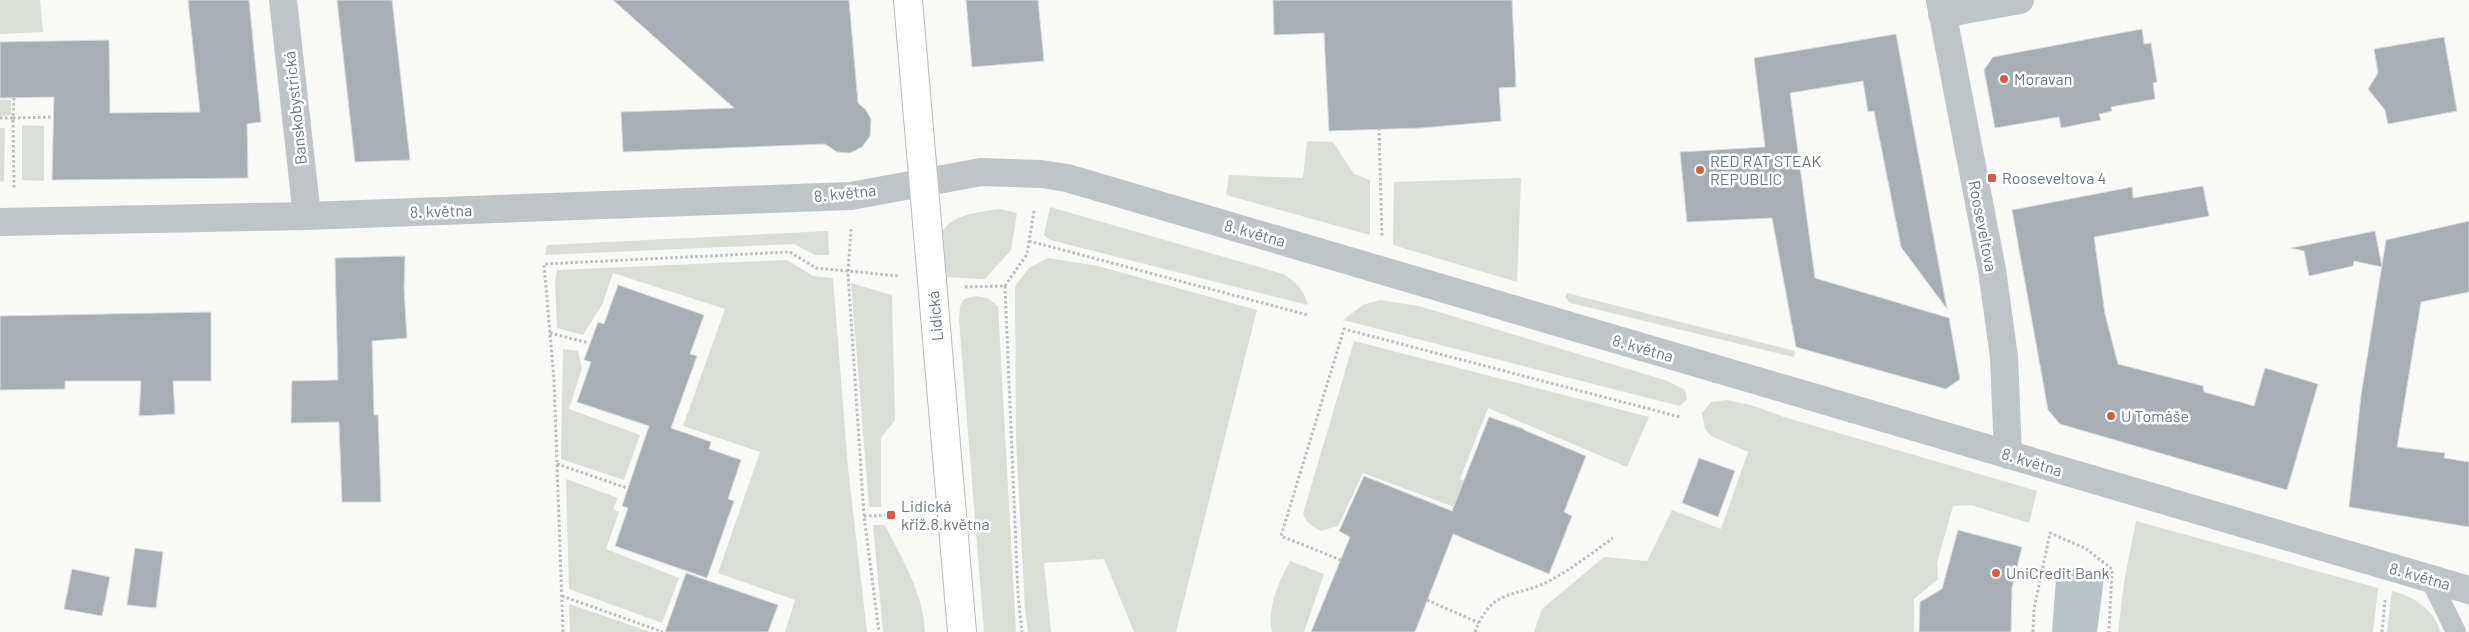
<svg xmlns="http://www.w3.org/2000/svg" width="2469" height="632" viewBox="0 0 2469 632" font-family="Barlow,sans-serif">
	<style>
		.green { fill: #daded7 }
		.water { fill: #b8c3c7 }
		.building { fill: #a7aeb4; stroke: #dbdbda }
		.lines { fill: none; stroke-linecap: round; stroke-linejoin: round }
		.secondary-casing { stroke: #b4babe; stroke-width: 30 }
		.path { stroke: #babdc0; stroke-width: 3; stroke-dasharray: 2.5 2.5; stroke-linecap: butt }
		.service { stroke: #bfc4c7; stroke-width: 20 }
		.minor { stroke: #bfc4c7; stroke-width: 28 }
		.secondary { stroke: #fff; stroke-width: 28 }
		.poi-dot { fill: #d35d3f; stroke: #fff; stroke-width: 2 }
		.labels { text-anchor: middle; stroke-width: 5; stroke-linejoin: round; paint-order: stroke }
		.poi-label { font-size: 16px; fill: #677680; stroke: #fff; text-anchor: start }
		.street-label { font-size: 16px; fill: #677680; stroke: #fff }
	</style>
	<rect width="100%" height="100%" fill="#f9f9f8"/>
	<g class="green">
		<polygon points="0,0 40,0 43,32 0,34"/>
		<polygon points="0,100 11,100 11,115 0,116"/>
		<polygon points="22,125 44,126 44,181 22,180"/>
		<polygon points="0,128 5,128 4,181 0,182"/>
		<polygon points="1307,141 1333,142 1354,174 1370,180 1370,235 1226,195 1229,175 1303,178"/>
		<polygon points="1521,178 1517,282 1393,245 1394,182"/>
		<path d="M1050 207 1283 274C1296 282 1304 290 1308 305L1050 240 1044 235Z"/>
		<path d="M1000 209 1017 213 1011 250 985 279 941 277C941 265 938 249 940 238 946 214 980 212 1000 209Z"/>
		<polygon points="828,231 829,255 815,255 794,244 545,255 547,245"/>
		<polygon points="1048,258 1098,266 1257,310 1176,632 1134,632 1104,559 1044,563 1051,632 1028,632 1025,609 1016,439 1015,286 1029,268"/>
		<polygon points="787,260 813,276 833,278 848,468 867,632 785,632 795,600 718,573 760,452 683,426 725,309 613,273 602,305 583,335 557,328 555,281 557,270"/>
		<polygon points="851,283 892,295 895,420 881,438 881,507 869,507"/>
		<polygon points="1567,293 1795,351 1794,357 1570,303 1565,297"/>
		<polygon points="976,296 987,298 998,306 1016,632 984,632 959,320 960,306 964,299"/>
		<polygon points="1380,300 1419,306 1668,381 1685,390 1687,399 1680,406 1343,320 1363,305"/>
		<polygon points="1354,341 1649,417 1627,467 1488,408 1460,479 1468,482 1457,508 1363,473 1338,526 1320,531 1307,522 1303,514"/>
		<polygon points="563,349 578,351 582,368 569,409 640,435 624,480 561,459"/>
		<polygon points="1727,400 1751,405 1784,417 2037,491 2029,523 1971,505 1953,506 1937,563 1938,579 1914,599 1914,632 1534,632 1542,609 1604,557 1647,561 1672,510 1721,529 1748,452 1711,436 1705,429 1702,413 1711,402"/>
		<polygon points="566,479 618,498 613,509 619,512 606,549 679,578 662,623 569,589"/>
		<polygon points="2136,521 2378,588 2373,632 2118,632 2124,582"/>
		<path d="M873 525H885C901 557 924 594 925 632H883Z"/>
		<path d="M1290 561 1324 574 1304 632H1272C1267 606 1278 584 1290 561Z"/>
		<path d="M2392 591C2413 596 2435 610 2440 632H2387Z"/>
		<polygon points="569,604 651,632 570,632"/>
	</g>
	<polygon class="water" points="2076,567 2104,578 2097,632 2052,632 2056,579"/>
	<g class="building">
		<polygon points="188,0 249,0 261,122 247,124 248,178 52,180 54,97 0,98 0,42 109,40 110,113 200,112"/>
		<polygon points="337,0 392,0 410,160 355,162"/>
		<polygon points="613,0 849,0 858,103 866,110 871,119 870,136 862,147 850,153 837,152 825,144 623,152 621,112 734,108"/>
		<polygon points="966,0 1038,0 1044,61 972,67"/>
		<polygon points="1273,0 1512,0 1516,87 1499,88 1501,121 1421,128 1329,131 1324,33 1274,35"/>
		<polygon points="2142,29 2144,44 2151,43 2157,82 2153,83 2155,99 2111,107 2112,111 2099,114 2101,120 2061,128 2059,117 1995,128 1984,70 1993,57"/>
		<polygon points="1896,34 1947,309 1901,247 1874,111 1868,112 1863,81 1790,93 1815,278 1949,318 1960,379 1946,389 1796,347 1772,218 1687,222 1680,152 1765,147 1754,58"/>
		<polygon points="2444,37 2457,111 2388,124 2385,110 2368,89 2378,73 2374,49"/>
		<polygon points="2203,186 2209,216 2094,237 2105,314 2118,364 2203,386 2204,392 2254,406 2265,368 2318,384 2287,490 2060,424 2048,410 2012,210 2132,187 2133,198"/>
		<polygon points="2469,221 2469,292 2421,302 2397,447 2445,453 2444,458 2469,462 2469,527 2349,507 2361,396 2386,240"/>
		<polygon points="2375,231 2382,267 2354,261 2353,266 2309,276 2304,251 2291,248"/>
		<polygon points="405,256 404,289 407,338 372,341 374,415 378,415 381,502 342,502 339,422 291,423 292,381 338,380 335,258"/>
		<polygon points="618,285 704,315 690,354 697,356 671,428 711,442 709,449 741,460 728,499 734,501 707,578 615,546 628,508 622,506 649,426 577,402 591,362 584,360 598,322 604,324"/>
		<polygon points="211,312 211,381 173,381 175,414 139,416 141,381 65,381 65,389 0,390 0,316"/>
		<polygon points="1489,417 1524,429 1524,430 1586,456 1564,512 1572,516 1549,574 1453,534 1415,632 1311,632 1350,537 1339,531 1364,476 1452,511"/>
		<polygon points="1699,458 1735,471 1718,517 1682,503"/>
		<polygon points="1958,530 2022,547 2012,587 2011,632 1919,632 1920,602 1942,589"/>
		<polygon points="135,548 163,552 156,608 127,605"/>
		<polygon points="72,569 110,577 102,616 64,609"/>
		<polygon points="686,573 778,605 768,632 665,632"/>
	</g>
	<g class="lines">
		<defs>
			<polyline id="secondary" points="908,0 962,632"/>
		</defs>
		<use href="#secondary" class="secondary-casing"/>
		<g class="path">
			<polyline points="14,98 13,118 53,117"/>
			<polyline points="0,118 13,118 14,189"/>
			<polyline points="1379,128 1382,237"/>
			<polyline points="851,229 848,273 864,516 879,632"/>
			<polyline points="1029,241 1308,315"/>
			<polyline points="1005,286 1018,595 1022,632"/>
			<polyline points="965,287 1005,286 1027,254 1034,211"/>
			<polyline points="550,333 589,343"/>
			<polyline points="557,464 627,488"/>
			<polyline points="864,516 891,515"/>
			<polyline points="1341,560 1281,536 1344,329 1680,417"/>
			<polyline points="562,596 663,632"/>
			<polyline points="1427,600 1479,623"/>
			<polyline points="563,632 554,380 544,264 790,252 816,268 899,276"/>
			<path d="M1475 632C1493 585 1517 599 1551 580 1573 568 1593 552 1613 538"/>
			<polyline points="2033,632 2034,609 2050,533 2085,548 2112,569 2109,632"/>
			<polyline points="2382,632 2385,600"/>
		</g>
		<polyline class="service" points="2430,579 2456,632"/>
		<g class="minor">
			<polyline points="283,0 307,216"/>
			<polyline points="1940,0 1992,270 2004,357 2008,455"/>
			<polyline points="1942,14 2020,0"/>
			<polyline points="0,222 307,216 851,196 981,172 1041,174 1067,178 2469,590"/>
		</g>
		<use href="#secondary" class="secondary"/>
	</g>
	<g class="poi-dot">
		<circle cx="2004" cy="79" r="5"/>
		<circle cx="1700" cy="170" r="5"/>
		<rect x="1987" y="173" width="10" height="10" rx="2.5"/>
		<circle cx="2111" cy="416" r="5"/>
		<rect x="886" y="510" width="10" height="10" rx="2.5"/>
		<circle cx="1996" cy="573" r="5"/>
	</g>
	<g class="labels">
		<g class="poi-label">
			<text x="2014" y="85">Moravan</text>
			<text x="1710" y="167">RED RAT STEAK<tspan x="1710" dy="18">REPUBLIC</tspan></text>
			<text x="2002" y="184">Rooseveltova 4</text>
			<text x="2121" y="422">U Tomáše</text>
			<text x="901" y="512">Lidická<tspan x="901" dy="18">křiž.8.května</tspan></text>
			<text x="2006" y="579">UniCredit Bank</text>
		</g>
		<g class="street-label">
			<text transform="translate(295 108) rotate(-96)" y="6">Banskobystrická</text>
			<text transform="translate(845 193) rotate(-6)" y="6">8. května</text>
			<text transform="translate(441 211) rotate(-2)" y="6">8. května</text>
			<text transform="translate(1983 226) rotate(79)" y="6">Rooseveltova</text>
			<text transform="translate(1255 233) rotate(16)" y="6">8. května</text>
			<text transform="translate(935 316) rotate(-95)" y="6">Lidická</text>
			<text transform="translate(1643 348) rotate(16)" y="6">8. května</text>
			<text transform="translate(2032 462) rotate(17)" y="6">8. května</text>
			<text transform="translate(2420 576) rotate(16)" y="6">8. května</text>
		</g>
	</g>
</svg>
